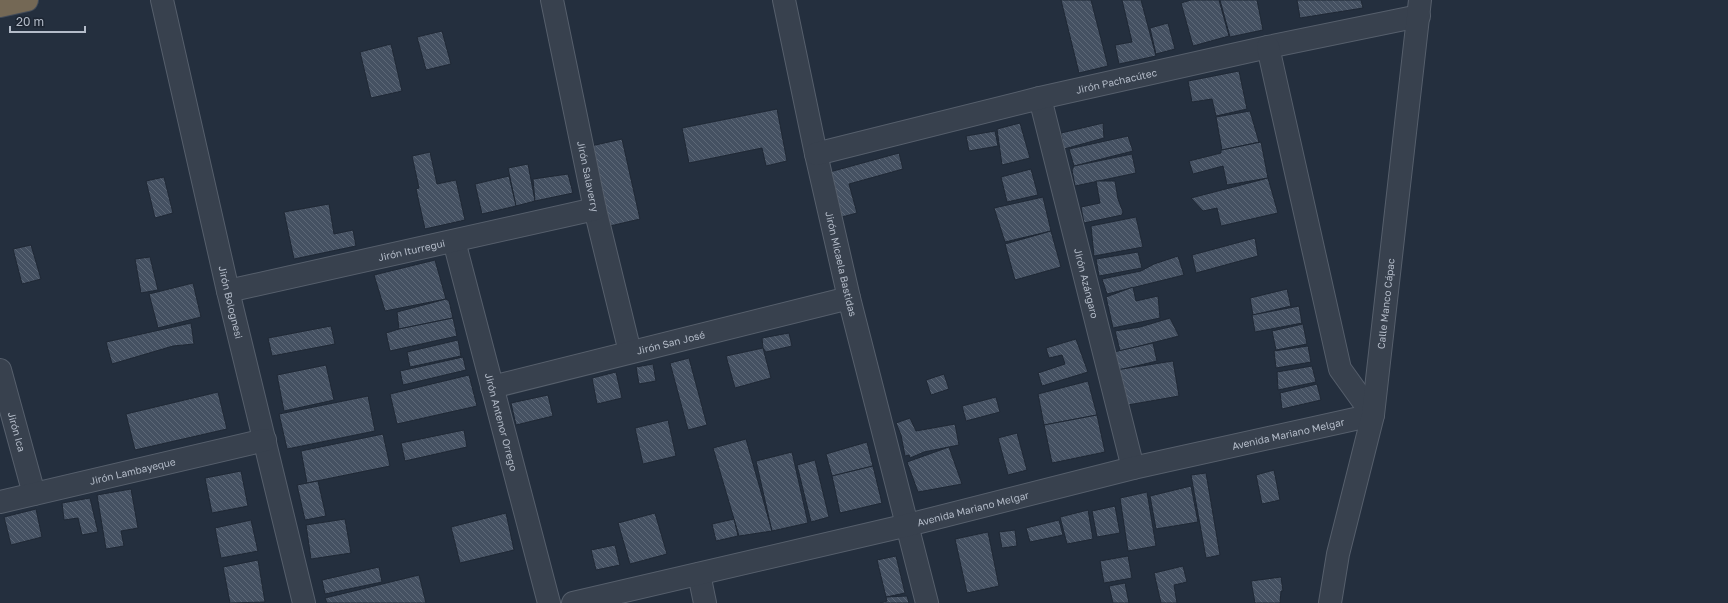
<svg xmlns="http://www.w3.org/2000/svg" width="1728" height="603" viewBox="0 0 1728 603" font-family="'Golos Text',sans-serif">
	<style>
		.building { fill: url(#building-back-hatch); stroke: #1f2835 }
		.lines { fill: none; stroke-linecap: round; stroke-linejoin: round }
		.minor-casing { stroke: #565f6c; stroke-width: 24 }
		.highway-casing { stroke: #434c59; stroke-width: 24 }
		.minor { stroke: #38414e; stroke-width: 22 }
		.highway { stroke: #746855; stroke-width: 22 }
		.labels { text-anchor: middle; stroke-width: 4; stroke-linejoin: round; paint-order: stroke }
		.street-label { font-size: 10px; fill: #b4bcc9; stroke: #1d2633 }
	</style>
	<defs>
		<pattern id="building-back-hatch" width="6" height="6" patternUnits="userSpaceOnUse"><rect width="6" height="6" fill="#455162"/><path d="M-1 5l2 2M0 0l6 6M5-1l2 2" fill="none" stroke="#5d6877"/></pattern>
	</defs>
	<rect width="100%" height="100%" fill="#242f3e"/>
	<g class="building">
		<polygon points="1061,0 1091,0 1108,66 1079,73"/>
		<polygon points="1122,0 1141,0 1156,56 1119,64 1115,45 1132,42"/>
		<polygon points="1191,0 1219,0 1229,36 1193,46 1181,3"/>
		<polygon points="1220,0 1257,0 1263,30 1230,37"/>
		<polygon points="1297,0 1361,0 1363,8 1300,18"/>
		<polygon points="1168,23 1175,49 1156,54 1150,28"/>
		<polygon points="442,31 451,64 426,70 417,37"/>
		<polygon points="391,44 402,91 371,98 360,52"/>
		<polygon points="1239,71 1247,109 1216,116 1212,99 1192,102 1188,81"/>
		<polygon points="777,109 787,161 766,166 762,148 689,163 682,128"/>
		<polygon points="1250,111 1259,142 1222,150 1216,117"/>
		<polygon points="1020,123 1030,158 1002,165 997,129"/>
		<polygon points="1103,123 1104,138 1064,149 1061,133"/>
		<polygon points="995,131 998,146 969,151 966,136"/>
		<polygon points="1128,136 1133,151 1074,166 1069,149"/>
		<polygon points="622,139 640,219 610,226 591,146"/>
		<polygon points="1261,142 1268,178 1227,185 1223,166 1193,174 1189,161 1221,153 1221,150 1222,150"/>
		<polygon points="430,152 437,184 456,180 465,220 425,229 416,189 419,188 412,156"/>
		<polygon points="899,153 903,169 849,184 857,213 838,218 826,173"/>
		<polygon points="1132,154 1136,173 1075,186 1072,170 1074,166"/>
		<polygon points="528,164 535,201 516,206 508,168"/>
		<polygon points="1031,169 1038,195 1007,202 1001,177"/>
		<polygon points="568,174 573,193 535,201 533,179"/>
		<polygon points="509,176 516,206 482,214 475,184"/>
		<polygon points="164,177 173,213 155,218 146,181"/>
		<polygon points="1268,178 1278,213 1221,226 1217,208 1203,211 1191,198"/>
		<polygon points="1096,181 1115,181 1118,199 1123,212 1122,215 1084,223 1081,207 1100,203"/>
		<polygon points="1043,197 1051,231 1005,242 994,208"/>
		<polygon points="329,204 334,234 353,230 356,246 294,259 284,212"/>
		<polygon points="1136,217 1143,247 1094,256 1091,226"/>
		<polygon points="1051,231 1061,267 1015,280 1005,244"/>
		<polygon points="1255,238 1258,256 1196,273 1192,255"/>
		<polygon points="31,245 41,279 22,284 13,249"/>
		<polygon points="1138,252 1142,268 1099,276 1096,259"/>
		<polygon points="1178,256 1184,275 1107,294 1102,279 1141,271 1154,264"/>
		<polygon points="150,257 158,290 141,293 135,259"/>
		<polygon points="435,260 446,299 385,311 374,275"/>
		<polygon points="193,283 201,317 158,328 149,294"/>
		<polygon points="1133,287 1136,301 1158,296 1160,318 1113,328 1106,297"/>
		<polygon points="1287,289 1291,306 1253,315 1250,298"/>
		<polygon points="446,299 449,301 453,318 399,329 397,312"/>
		<polygon points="1299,306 1302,323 1255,332 1252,315"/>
		<polygon points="453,318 457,336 390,351 386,333 399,329"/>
		<polygon points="1170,318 1179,336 1120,351 1115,331 1140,327"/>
		<polygon points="191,323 194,344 173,346 112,364 106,342"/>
		<polygon points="1303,324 1307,344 1276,350 1272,331"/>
		<polygon points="331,326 335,344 272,356 268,338"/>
		<polygon points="789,333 792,346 766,352 763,348 762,338"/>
		<polygon points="1076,339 1088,372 1042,386 1038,373 1065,364 1062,355 1049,358 1046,348"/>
		<polygon points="458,340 461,356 410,367 407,352"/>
		<polygon points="1153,343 1157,361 1119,370 1114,352"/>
		<polygon points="1308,346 1311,362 1276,368 1274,351"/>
		<polygon points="763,348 771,378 735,388 726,356"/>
		<polygon points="463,357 466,370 403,385 400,371"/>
		<polygon points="689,358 707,425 688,430 670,363"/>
		<polygon points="1173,361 1179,396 1122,406 1116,370"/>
		<polygon points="653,364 656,381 639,384 636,367"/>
		<polygon points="326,365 334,400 284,411 277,375"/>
		<polygon points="1312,366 1316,382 1278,390 1277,372"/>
		<polygon points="616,372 622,398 597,404 592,378"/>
		<polygon points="944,374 949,389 931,395 926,380"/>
		<polygon points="469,375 477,406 397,424 390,394"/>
		<polygon points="1088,381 1097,415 1044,425 1038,394"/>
		<polygon points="1317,384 1321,400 1282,409 1280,393"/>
		<polygon points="218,392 227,429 135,450 126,414"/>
		<polygon points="548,395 553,416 516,425 511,403"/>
		<polygon points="368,396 375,431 287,449 279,414"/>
		<polygon points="996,397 1000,412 966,421 962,406"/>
		<polygon points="1097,415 1105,452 1052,463 1044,425"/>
		<polygon points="910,418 916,431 955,424 959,445 924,452 910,458 909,455 905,456 901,435 896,423"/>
		<polygon points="668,420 676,456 643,464 635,428"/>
		<polygon points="464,430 467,447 405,461 401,443"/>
		<polygon points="1017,433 1027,470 1008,475 998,438"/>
		<polygon points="383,434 390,466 307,483 301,451"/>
		<polygon points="746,439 772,531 739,536 713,448"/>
		<polygon points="867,442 873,466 832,476 826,454"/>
		<polygon points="949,447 962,484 918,492 907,462"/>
		<polygon points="792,452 808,523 772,531 756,461"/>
		<polygon points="815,460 829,517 811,522 797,465"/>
		<polygon points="873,466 882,503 840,513 832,476"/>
		<polygon points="1274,470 1280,500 1262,504 1256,475"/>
		<polygon points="241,471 248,506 212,513 205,478"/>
		<polygon points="1206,473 1220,555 1206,558 1191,475"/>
		<polygon points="318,481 326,516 305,520 297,485"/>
		<polygon points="1191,486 1198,522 1156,529 1150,496"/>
		<polygon points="131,489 138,528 121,531 124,546 106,549 97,495"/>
		<polygon points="1147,492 1156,546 1128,551 1120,498"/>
		<polygon points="90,498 98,532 82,535 78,518 64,520 62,503"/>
		<polygon points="1115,506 1120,533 1097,537 1092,511"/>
		<polygon points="36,509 42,537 11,545 4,517"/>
		<polygon points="1088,510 1093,539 1067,544 1060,517"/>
		<polygon points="506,513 514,550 460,563 451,527"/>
		<polygon points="655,513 667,554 630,564 618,523"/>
		<polygon points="345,519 351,553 311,559 306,525"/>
		<polygon points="734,519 738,536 716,541 712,524"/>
		<polygon points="251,520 258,551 221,558 215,528"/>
		<polygon points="1059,520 1063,535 1030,542 1026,528"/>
		<polygon points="1015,530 1017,546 1002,548 999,532"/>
		<polygon points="988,532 999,586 967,593 955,539"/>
		<polygon points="615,545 620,565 596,570 591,550"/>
		<polygon points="896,556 905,593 886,597 877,560"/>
		<polygon points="1128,556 1132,578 1104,583 1100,561"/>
		<polygon points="258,560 265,602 230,603 223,567"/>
		<polygon points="1183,566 1187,582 1174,585 1177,603 1161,603 1154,573"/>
		<polygon points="379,567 382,582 325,594 322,580"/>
		<polygon points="419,575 426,603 327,603 325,598"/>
		<polygon points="1281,577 1283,591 1281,591 1280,603 1255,603 1251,581"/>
		<polygon points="1125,583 1129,603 1113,603 1109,586"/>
		<polygon points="907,596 909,603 880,603 887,601 886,597"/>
	</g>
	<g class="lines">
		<defs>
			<g id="minor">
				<path id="s1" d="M162 0 228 291 304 603"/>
				<path id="s2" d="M552 0 595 209 630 352"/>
				<path id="s3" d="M784 0 816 154 849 298 927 603"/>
				<path id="s4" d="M1040 98 1133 468"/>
				<path id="s5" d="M816 154 1040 98 1268 47 1419 16"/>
				<path id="s6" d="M454 241 549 603"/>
				<path id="s7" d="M228 291 595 209"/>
				<path id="s8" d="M0 370 34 494"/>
				<path id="s9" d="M492 387 849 298"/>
				<path id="s10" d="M0 502 265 440"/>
				<polyline points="699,574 705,603"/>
				<path id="s11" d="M573 603 908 525 1133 468 1373 415 1340 369 1268 47"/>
				<path id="s12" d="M1330 603 1338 554 1373 415 1420 0"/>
			</g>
			<polyline id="highway" points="0,6 27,0"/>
		</defs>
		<use href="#minor" class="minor-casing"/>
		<use href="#highway" class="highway-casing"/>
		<use href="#minor" class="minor"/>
		<use href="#highway" class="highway"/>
	</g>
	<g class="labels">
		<g class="street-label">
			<text dy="4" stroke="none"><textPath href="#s5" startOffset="309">Jirón Pachacútec</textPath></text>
			<text dy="4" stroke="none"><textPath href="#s2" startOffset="180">Jirón Salaverry</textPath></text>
			<text dy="4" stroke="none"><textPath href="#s7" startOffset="188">Jirón Iturregui</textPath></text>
			<text dy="4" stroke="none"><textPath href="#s3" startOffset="270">Jirón Micaela Bastidas</textPath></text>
			<text dy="4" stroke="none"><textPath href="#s4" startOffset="191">Jirón Azángaro</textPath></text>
			<text dy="4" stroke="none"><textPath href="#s1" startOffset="310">Jirón Bolognesi</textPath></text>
			<text dy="4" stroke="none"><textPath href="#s12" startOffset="305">Calle Manco Cápac</textPath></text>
			<text dy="4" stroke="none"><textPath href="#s9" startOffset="184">Jirón San José</textPath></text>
			<text dy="4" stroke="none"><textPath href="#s6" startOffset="187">Jirón Antenor Orrego</textPath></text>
			<text dy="4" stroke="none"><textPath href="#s8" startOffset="64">Jirón Ica</textPath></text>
			<text dy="4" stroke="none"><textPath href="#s11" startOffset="735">Avenida Mariano Melgar</textPath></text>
			<text dy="4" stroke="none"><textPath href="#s10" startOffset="136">Jirón Lambayeque</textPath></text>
			<text dy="4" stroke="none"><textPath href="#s11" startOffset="411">Avenida Mariano Melgar</textPath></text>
		</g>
	</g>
	<path d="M10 26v6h75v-6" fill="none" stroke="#b4bcc9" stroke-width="2"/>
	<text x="16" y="26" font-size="12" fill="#b4bcc9" stroke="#1d2633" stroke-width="3" paint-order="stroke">20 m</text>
</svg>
